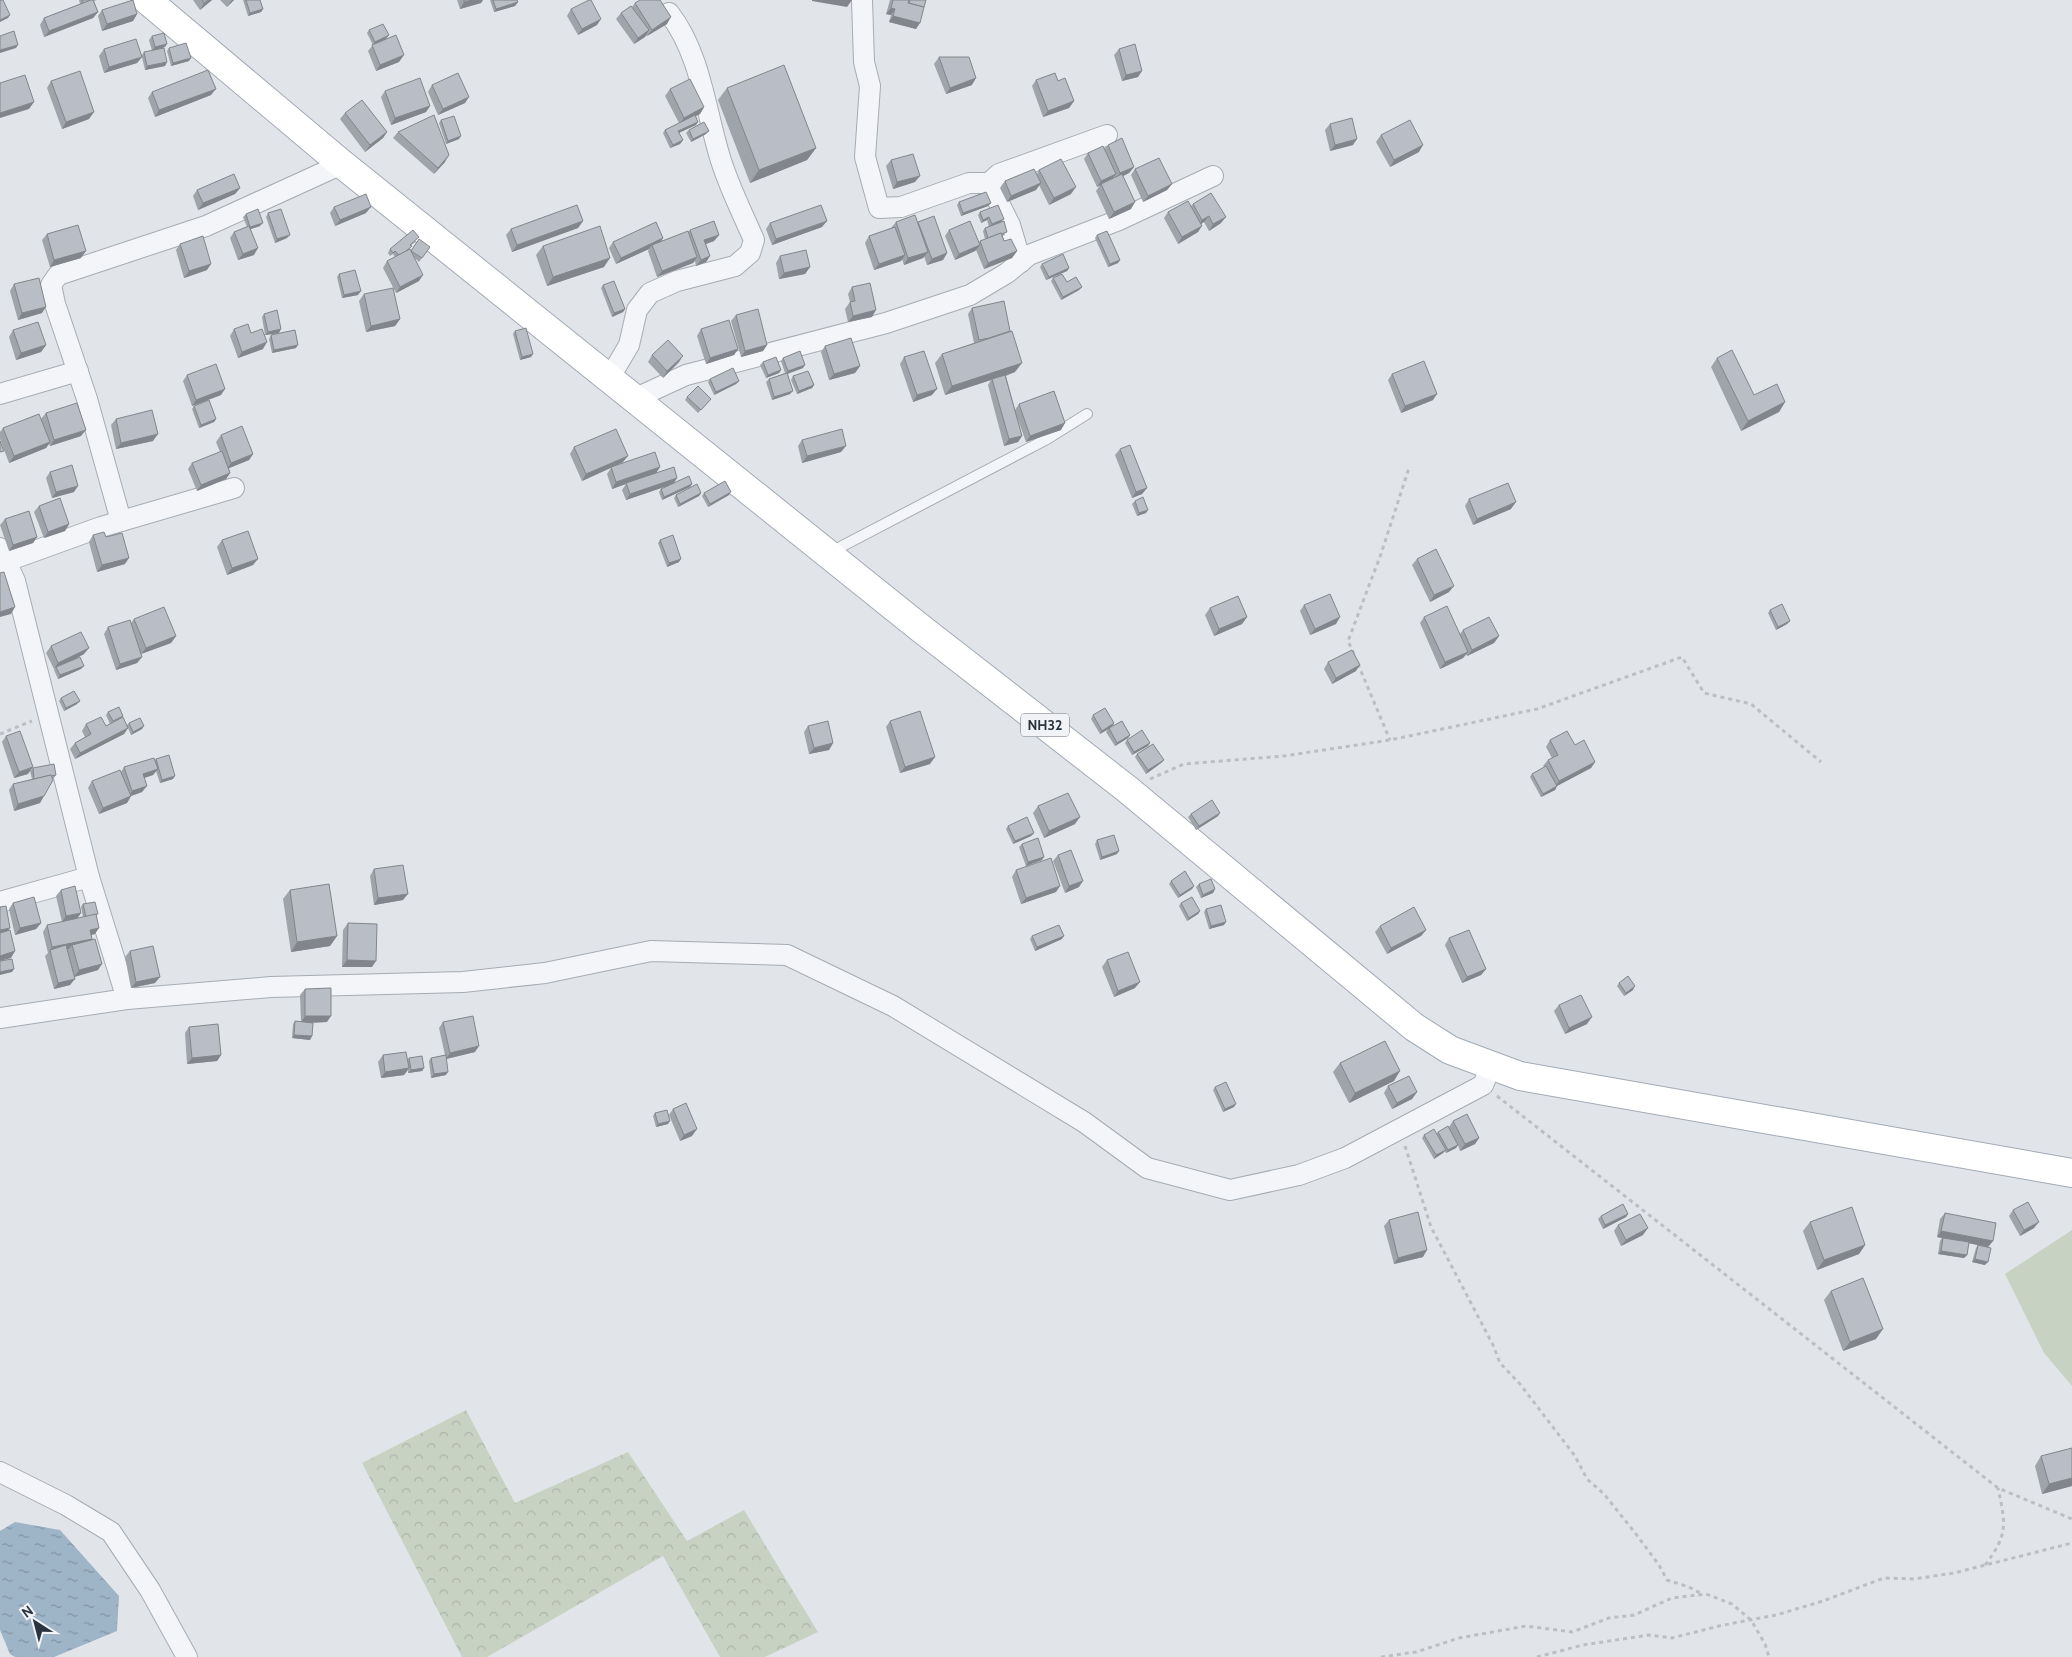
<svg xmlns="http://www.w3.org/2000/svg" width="2072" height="1657" viewBox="0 0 2072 1657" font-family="Cabin,sans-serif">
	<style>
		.green { fill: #c8d2c3 }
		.forest { fill: url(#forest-crowns) }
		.water { fill: url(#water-ripples) }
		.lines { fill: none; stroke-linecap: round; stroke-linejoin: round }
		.lane-casing { stroke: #a6acb3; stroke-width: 12 }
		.street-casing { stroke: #a6acb3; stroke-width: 22 }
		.primary-casing { stroke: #a1aab4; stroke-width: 30 }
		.path { stroke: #bbbfc4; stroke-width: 3; stroke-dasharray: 4 4; stroke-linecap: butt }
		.lane { stroke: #f4f5f8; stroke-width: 10 }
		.street { stroke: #f4f5f8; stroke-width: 20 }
		.primary { stroke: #fff; stroke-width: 28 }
		.wall { fill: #9fa3aa }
		.shaded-wall { fill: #82858b }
		.building { fill: #b9bec6; stroke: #82858b }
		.labels { text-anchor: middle; stroke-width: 5; stroke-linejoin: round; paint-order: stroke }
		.shield { fill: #f1f3f7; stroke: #666d77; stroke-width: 1 }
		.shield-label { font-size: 14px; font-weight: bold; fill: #2a3340 }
	</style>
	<defs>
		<pattern id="forest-crowns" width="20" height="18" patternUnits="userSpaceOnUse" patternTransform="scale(1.25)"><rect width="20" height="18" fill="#c8d2c3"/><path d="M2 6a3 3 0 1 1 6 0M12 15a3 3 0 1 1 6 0" fill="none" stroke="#acb5a9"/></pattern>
		<pattern id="water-ripples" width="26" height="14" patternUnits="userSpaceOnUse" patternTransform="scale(1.25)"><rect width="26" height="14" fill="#9eb4c7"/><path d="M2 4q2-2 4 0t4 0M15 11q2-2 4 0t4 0" fill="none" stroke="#8193a3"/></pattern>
	</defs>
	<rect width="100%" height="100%" fill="#e1e5e9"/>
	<polygon class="green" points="2072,1230 2072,1386 2044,1353 2005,1274"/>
	<polygon class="forest" points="466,1410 515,1503 628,1452 687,1541 744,1510 818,1632 765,1657 720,1657 663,1556 487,1657 462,1657 362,1463"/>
	<polygon class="water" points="15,1522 60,1530 119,1596 117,1631 54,1657 15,1657 10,1654 0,1630 0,1531"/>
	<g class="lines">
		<defs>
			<polyline id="lane" points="829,553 1047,439 1087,414"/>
			<g id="street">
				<polyline points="862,0 864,62 870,86 865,157 879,208 901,207 969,183 989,183 1010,225 1021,262"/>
				<polyline points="989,183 999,174 1107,135"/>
				<path d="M610 377 629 345 637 310 650 293 677 281 735 266 750 253 754 240C742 212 727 183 719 154 705 107 700 53 669 13"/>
				<polyline points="0,394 78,371"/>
				<polyline points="636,398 686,375 886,323 970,295 1007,273 1029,255 1119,220 1213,176"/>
				<polyline points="121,521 87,399 55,304 51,285 58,275 206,226 342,164"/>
				<polyline points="0,548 15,581 89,877 127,999"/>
				<polyline points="7,561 101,527 234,488"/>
				<polyline points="0,902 89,877"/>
				<polyline points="0,1018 127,999 271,987 463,982 545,973 651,951 787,955 893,1006 1084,1122 1147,1168 1230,1190 1299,1175 1345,1158 1483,1085 1491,1066"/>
				<polyline points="0,1472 66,1505 111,1532 150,1590 187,1657"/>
			</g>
			<polyline id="primary" points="147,0 342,164 919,627 1127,789 1414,1027 1450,1050 1520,1076 2072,1173"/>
		</defs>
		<use href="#lane" class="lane-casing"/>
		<use href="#street" class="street-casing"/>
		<use href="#primary" class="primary-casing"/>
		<g class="path">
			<polyline points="1354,654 1348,641 1381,554 1409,468"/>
			<polyline points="1358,664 1390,740"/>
			<polyline points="0,734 32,721"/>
			<polyline points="1150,779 1184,764 1284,756 1390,740 1537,709 1682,657 1704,693 1751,704 1821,762"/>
			<polyline points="1497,1096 1998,1488 2072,1519"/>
			<polyline points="1405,1146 1431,1227 1493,1345 1500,1363 1520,1384 1575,1456 1587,1479 1604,1494 1636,1534 1659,1565 1667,1580 1689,1587 1702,1594"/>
			<path d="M1985 1565C2008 1535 2006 1525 1998 1488"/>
			<polyline points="1381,1657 1416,1652 1459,1638 1526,1626 1572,1632 1609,1618 1634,1615 1672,1598 1706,1594 1732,1604 1751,1620 1765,1644 1769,1657"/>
			<polyline points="1537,1657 1583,1645 1649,1635 1672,1638 1719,1626 1776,1615 1823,1601 1884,1578 1914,1579 1954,1573 2072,1543"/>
		</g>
		<use href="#lane" class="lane"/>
		<use href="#street" class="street"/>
		<use href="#primary" class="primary"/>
	</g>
	<g class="wall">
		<polygon points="79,0 97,0 94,1 98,12 93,18 44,37 40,25 44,18 80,4"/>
		<polygon points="193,0 212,0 200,10"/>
		<polygon points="220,0 234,0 227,7"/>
		<polygon points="243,0 260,0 263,9 261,12 248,16"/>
		<polygon points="457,0 483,0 481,3 460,9"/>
		<polygon points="490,0 517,0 518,2 515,6 494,12"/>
		<polygon points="890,0 926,0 916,29 889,22 891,15 886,14"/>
		<polygon points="635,3 667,24 647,36 646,35 645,37 634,44 616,19 621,13 632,7"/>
		<polygon points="571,9 597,25 578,35 567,16"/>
		<polygon points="102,10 137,14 133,21 102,31 98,16"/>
		<polygon points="369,30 386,39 377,43 399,62 376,71 368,51 373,45 367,33"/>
		<polygon points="152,36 165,47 152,51 149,40"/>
		<polygon points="169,48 189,61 171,66 167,51"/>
		<polygon points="104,49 142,55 144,52 167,62 165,66 145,70 142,57 137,63 104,73 99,56"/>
		<polygon points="1119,49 1138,77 1122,81 1114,55"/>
		<polygon points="939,57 972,85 946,94 934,64"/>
		<polygon points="1036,80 1058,81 1074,101 1069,108 1043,117 1032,86"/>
		<polygon points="51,81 89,119 62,129 47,88"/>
		<polygon points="432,85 465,103 438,115 428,92"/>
		<polygon points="727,88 816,148 807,160 750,183 718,100"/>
		<polygon points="670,89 704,107 700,114 695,116 696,125 679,133 683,140 680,144 670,148 663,133 665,130 679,123 665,96"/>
		<polygon points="385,91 430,106 426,112 391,125 381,97"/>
		<polygon points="152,92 211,95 155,117 148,98"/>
		<polygon points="345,113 387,132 383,138 365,152 340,119"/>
		<polygon points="441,120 459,139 446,144 439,123"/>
		<polygon points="1330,124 1353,145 1330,151 1325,130"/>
		<polygon points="689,130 706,134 691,142 686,133"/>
		<polygon points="398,132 445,162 434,174 393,138"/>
		<polygon points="1381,135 1419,152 1390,167 1376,142"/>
		<polygon points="1108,145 1134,167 1129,173 1123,176 1131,209 1109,219 1096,191 1100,185 1097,187 1084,159 1088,153 1104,149"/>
		<polygon points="891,160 915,182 893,189 886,166"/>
		<polygon points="1135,169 1172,184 1167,190 1143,202 1131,175"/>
		<polygon points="1039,170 1071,194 1049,205 1039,185 1036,190 1007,202 1000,188 1005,181 1037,174"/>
		<polygon points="240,188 235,194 198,210 193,196 197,190"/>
		<polygon points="959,202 991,203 988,206 961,216 957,205"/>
		<polygon points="1193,204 1221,223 1209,231 1204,222 1201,224 1198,232 1178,244 1164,218 1168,212 1191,206"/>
		<polygon points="334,207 366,213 335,226 330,213"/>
		<polygon points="980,212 1001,222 1005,235 1002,236 1004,241 1017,251 1012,258 984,269 976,250 975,251 955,260 945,236 949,230 979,243 980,241 985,239 983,231 985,228 989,227 987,220 981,223 978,215"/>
		<polygon points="268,213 287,238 275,243 266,217"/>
		<polygon points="246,214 260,226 251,229 254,255 238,260 230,238 234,232 247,227 243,217"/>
		<polygon points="583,221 578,228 512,252 506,235 511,229"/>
		<polygon points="896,222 918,223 918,222 947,253 943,260 927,265 924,256 923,258 904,265 902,259 901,261 874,270 865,243 869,236 891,228"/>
		<polygon points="770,223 822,227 772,245 766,229"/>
		<polygon points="690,230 719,235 714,241 706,244 710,256 706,262 696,266 695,261 693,263 657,277 648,251 649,249 616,264 609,248 613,242 663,238 661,241 688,232"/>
		<polygon points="47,234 81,258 50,267 42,240"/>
		<polygon points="1097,235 1120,260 1118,263 1108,267 1095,238"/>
		<polygon points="417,241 411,245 409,250 411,251 430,247 419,262 415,258 419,281 396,293 383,268 387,261 395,257 393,254 390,256 388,253 390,249"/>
		<polygon points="180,244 207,270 184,278 176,250"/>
		<polygon points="543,246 604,267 547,286 536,255"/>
		<polygon points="780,256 810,267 805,274 779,279 776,263"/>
		<polygon points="1042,264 1069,268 1067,271 1046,280 1040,267"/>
		<polygon points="339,274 358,295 342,298 337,277"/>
		<polygon points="1053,278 1067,282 1082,287 1079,290 1061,300 1051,281"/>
		<polygon points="14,284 42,313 18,320 10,291"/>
		<polygon points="603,285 625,309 623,312 612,317 601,288"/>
		<polygon points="852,287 872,317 848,322 845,309 850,302 848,294"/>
		<polygon points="364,294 400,319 395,326 366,332 359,301"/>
		<polygon points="972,308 1015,372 1006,376 1015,410 1019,404 1061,430 1026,442 1017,417 1022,436 1018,442 1004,446 988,385 991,380 945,395 935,363 942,354 974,343 968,314"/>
		<polygon points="264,314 279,333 265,335 262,317"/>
		<polygon points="736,315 767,345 763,351 741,357 731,321"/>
		<polygon points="234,329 251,333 263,349 238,358 230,336"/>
		<polygon points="701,329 738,349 734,355 706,364 697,336"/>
		<polygon points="13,330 46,345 41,352 16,360 9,337"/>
		<polygon points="515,331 531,357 520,360 513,334"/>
		<polygon points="271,335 296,348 272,353 269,339"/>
		<polygon points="825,346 860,366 855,373 829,380 821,352"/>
		<polygon points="652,355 679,362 663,378 648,362"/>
		<polygon points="904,357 932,395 913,402 900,364"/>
		<polygon points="783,358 803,368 788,374 790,394 772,400 766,382 769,379 785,373 781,361"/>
		<polygon points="1717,358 1754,395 1785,402 1779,412 1741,431 1711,367"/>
		<polygon points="763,362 781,370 779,373 766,378 760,365"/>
		<polygon points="1392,374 1433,400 1401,413 1388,380"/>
		<polygon points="187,375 221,395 192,406 183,381"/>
		<polygon points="793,376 814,385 812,388 797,394 791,380"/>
		<polygon points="710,379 739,381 736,384 714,395 708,382"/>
		<polygon points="687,397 711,399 698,413 685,400"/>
		<polygon points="194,406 216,419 214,422 199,428 192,409"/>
		<polygon points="46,413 81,436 50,446 49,444 46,448 9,463 0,439 0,432 3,428 41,419"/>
		<polygon points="116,419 153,441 116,449 111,425"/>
		<polygon points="221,435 253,454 249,460 229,468 230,473 226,479 197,491 188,469 192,463 220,452 216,442"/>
		<polygon points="802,440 841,452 802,463 798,446"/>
		<polygon points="574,447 623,462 614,466 660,467 656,473 677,478 674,483 692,484 690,487 662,500 659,492 661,489 667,486 626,500 622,490 626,484 612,489 607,474 611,468 582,481 570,454"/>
		<polygon points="1120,449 1147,488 1142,494 1132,498 1115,455"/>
		<polygon points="50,472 74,492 52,498 46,478"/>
		<polygon points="701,493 699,496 678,507 674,498 676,495"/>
		<polygon points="704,493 729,495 708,507 702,496"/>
		<polygon points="1469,499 1511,509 1473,525 1465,506"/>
		<polygon points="1135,501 1146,513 1137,516 1132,504"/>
		<polygon points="39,506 69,524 65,531 44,538 34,512"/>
		<polygon points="5,519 37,537 33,543 9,551 0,525"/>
		<polygon points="93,535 106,537 125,564 97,572 89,542"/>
		<polygon points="222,540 253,565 227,575 217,547"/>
		<polygon points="660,540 679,562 667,567 658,543"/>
		<polygon points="1417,559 1449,592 1430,602 1412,565"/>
		<polygon points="1304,605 1336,624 1310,635 1300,611"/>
		<polygon points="1210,608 1247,617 1242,624 1214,636 1205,615"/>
		<polygon points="1770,610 1790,621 1787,624 1776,630 1768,613"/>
		<polygon points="1424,617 1460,634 1463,630 1499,636 1494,643 1467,656 1466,654 1463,658 1440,669 1420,623"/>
		<polygon points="134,619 176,636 171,643 141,654 142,657 137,663 116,670 104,634 108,627 131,623"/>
		<polygon points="51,646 84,654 75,659 81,669 58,679 54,670 55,668 54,669 46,653"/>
		<polygon points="1328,662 1356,671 1332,684 1324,669"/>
		<polygon points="61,698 77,704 64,711 59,701"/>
		<polygon points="108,712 123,716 122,718 127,725 129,723 142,729 131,735 128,728 124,734 75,759 70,749 75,743 85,737 82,731 86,724 106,726 110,724 106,715"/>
		<polygon points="1093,715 1114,723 1112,727 1130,735 1128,738 1115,746 1106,732 1108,729 1100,734 1091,719"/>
		<polygon points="890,721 930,764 900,773 886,727"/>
		<polygon points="808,726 833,743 829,750 809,754 804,732"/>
		<polygon points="6,736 28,774 14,778 2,742"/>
		<polygon points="1127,740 1148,746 1132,755 1125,743"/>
		<polygon points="1550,740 1575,745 1595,762 1591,768 1557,786 1555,790 1541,797 1530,777 1532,774 1544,767 1543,766 1548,760 1552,758 1546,747"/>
		<polygon points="1137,754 1164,760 1161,763 1146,774 1135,757"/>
		<polygon points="156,759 173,779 160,783 156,771 153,775 144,778 142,792 131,796 127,803 99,814 88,788 92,781 121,772 124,767 155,760"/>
		<polygon points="33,768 56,775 54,778 52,779 40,803 14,811 9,790 13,784 32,779 30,771"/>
		<polygon points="1038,806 1075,824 1044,838 1033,813"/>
		<polygon points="1191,814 1218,816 1196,830 1188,817"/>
		<polygon points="1008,826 1034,833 1031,836 1013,844 1006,829"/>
		<polygon points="1097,840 1117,854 1100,860 1095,844"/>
		<polygon points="1022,844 1042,860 1026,866 1019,847"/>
		<polygon points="1058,855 1079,887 1065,893 1053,861"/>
		<polygon points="374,869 403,900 374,905 370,876"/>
		<polygon points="1016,870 1056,892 1021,904 1012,877"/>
		<polygon points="1171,881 1194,886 1192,889 1178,898 1169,884"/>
		<polygon points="1199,884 1215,889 1213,893 1201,898 1196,887"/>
		<polygon points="61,890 77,919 83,917 81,907 83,904 97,916 95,934 91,935 92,939 91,940 98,970 74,977 70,985 54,989 45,956 48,953 43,932 47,925 62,922 56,896"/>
		<polygon points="290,890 337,936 330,946 291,952 283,899"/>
		<polygon points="13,903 41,923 36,929 15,935 9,909"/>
		<polygon points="1181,903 1200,911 1198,914 1187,921 1179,906"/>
		<polygon points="1206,909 1224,925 1209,929 1204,912"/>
		<polygon points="348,923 372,967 342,967 343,930"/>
		<polygon points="1380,926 1426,930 1421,936 1387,954 1375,932"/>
		<polygon points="1032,936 1062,939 1035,951 1030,939"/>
		<polygon points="1449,938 1486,969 1481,975 1462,983 1445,945"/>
		<polygon points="130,951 155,983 131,988 125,957"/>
		<polygon points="1107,960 1135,988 1114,997 1102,967"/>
		<polygon points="1619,983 1633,990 1624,996 1617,986"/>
		<polygon points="305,989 327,1022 310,1023 312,1036 310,1040 292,1038 293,1024 295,1021 301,1022 300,995"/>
		<polygon points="1559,1005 1587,1024 1565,1034 1554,1011"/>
		<polygon points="443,1022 475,1052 446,1059 446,1075 431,1078 429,1061 431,1058 445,1055 439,1028"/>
		<polygon points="189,1027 221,1055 217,1061 187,1064 185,1033"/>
		<polygon points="383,1055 407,1060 409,1058 424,1068 422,1071 408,1073 408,1070 404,1075 381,1078 378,1062"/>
		<polygon points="1340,1063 1394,1081 1349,1103 1333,1072"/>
		<polygon points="1388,1086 1417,1092 1412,1099 1392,1109 1384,1093"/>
		<polygon points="1215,1087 1234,1107 1223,1112 1213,1090"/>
		<polygon points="673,1109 692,1136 680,1141 669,1115"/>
		<polygon points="655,1113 668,1124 656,1127 653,1116"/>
		<polygon points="1453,1121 1479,1138 1475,1144 1460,1151 1458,1145 1456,1148 1446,1153 1445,1151 1443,1153 1434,1159 1422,1138 1424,1135 1436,1134 1438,1132 1449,1127"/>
		<polygon points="2013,1210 2034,1228 2020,1236 2009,1216"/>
		<polygon points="1945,1213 1993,1241 1988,1247 1968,1243 1967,1255 1964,1258 1938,1254 1940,1241 1942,1238 1937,1237 1940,1219"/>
		<polygon points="1628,1214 1626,1217 1603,1229 1598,1219 1601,1216"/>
		<polygon points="1389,1220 1423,1257 1394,1264 1384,1226"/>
		<polygon points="1810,1222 1865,1245 1859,1254 1817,1270 1803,1231"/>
		<polygon points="1618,1225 1643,1235 1621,1246 1614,1231"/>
		<polygon points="1978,1245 1985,1265 1972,1262 1976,1248"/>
		<polygon points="1831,1291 1876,1339 1843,1351 1824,1300"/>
		<polygon points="2041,1456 2072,1486 2042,1494 2035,1466"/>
	</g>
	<g class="shaded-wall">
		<polygon points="209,0 212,0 200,10 204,3"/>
		<polygon points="232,0 234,0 227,7"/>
		<polygon points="473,0 483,0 481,3 460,9 464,2"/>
		<polygon points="812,0 852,0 847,7 812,1"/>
		<polygon points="518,2 515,6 494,12 496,9"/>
		<polygon points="891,8 895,9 891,15 886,14"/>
		<polygon points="263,9 261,12 248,16 250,13"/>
		<polygon points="98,12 93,18 44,37 49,31"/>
		<polygon points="137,14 133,21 102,31 107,24"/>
		<polygon points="10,15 8,18 0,22 0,20"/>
		<polygon points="893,16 920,23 916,29 889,22"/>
		<polygon points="671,17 667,24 647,36 652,30"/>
		<polygon points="601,19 597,25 578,35 582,29"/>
		<polygon points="649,30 645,37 634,44 638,38"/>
		<polygon points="389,35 386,39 373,45 375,42"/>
		<polygon points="167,44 165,47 152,51 155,47"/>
		<polygon points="18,45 16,48 0,53 0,50"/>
		<polygon points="404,55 399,62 376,71 380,65"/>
		<polygon points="142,57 137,63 104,73 109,67"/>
		<polygon points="191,58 189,61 171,66 173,63"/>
		<polygon points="167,62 165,66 145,70 147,66"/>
		<polygon points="1142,71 1138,77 1122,81 1126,75"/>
		<polygon points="976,78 972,85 946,94 950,88"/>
		<polygon points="216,89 211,95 155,117 159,110"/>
		<polygon points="469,97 465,103 438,115 443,109"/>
		<polygon points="1074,101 1069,108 1043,117 1048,111"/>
		<polygon points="34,102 29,109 0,118 0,113"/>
		<polygon points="430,106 426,112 391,125 395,118"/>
		<polygon points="704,107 700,114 680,124 684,118"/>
		<polygon points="94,112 89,119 62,129 66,122"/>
		<polygon points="698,122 696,125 676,134 678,131"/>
		<polygon points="709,131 706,134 691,142 693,139"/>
		<polygon points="387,132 383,138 365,152 370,145"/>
		<polygon points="461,136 459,139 446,144 448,141"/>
		<polygon points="1357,139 1353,145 1330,151 1335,145"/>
		<polygon points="683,140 680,144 670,148 673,145"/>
		<polygon points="1423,145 1419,152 1390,167 1394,160"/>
		<polygon points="816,148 807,160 750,183 759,170"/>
		<polygon points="449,155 445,162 434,174 438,168"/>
		<polygon points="1134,167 1129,173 1115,180 1120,173"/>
		<polygon points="1116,174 1111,180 1097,187 1101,181"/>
		<polygon points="920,176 915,182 893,189 897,182"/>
		<polygon points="1041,183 1036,190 1007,202 1011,196"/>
		<polygon points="1172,184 1167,190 1143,202 1148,196"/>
		<polygon points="1076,187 1071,194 1049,205 1054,198"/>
		<polygon points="240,188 235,194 198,210 203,203"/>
		<polygon points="1135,202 1131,209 1109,219 1114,212"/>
		<polygon points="991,203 988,206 961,216 963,213"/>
		<polygon points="371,207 366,213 335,226 340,220"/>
		<polygon points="1209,216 1204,222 1198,226 1202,220"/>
		<polygon points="989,217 987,220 981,223 983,220"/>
		<polygon points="1226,217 1221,223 1209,231 1213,224"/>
		<polygon points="1004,219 1001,222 989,227 992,224"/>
		<polygon points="583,221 578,228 512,252 517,245"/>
		<polygon points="827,221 822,227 772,245 776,239"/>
		<polygon points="263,223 260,226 248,230 250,227"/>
		<polygon points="1202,226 1198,232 1178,244 1182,237"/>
		<polygon points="290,235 287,238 275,243 277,239"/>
		<polygon points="719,235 714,241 700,246 704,240"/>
		<polygon points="663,238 659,245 652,245 649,249 616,264 621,258"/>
		<polygon points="980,245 975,251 955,260 959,254"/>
		<polygon points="258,248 254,255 238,260 243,254"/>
		<polygon points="86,251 81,258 50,267 54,260"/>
		<polygon points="1017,251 1012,258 984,269 988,263"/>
		<polygon points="928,252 923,258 904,265 908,258"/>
		<polygon points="947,253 943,260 927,265 932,259"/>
		<polygon points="905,255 901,261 874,270 879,264"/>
		<polygon points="710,256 706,262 696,266 701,260"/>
		<polygon points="697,257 693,263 657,277 662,271"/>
		<polygon points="610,258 604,267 547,286 553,277"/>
		<polygon points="1120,260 1118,263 1108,267 1110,264"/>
		<polygon points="211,264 207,270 184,278 189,271"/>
		<polygon points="810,267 805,274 779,279 784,273"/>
		<polygon points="1069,268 1067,271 1046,280 1049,277"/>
		<polygon points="423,275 419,281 396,293 400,287"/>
		<polygon points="1082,287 1079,290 1061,300 1063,297"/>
		<polygon points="361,291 358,295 342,298 344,295"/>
		<polygon points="46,307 42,313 18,320 22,313"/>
		<polygon points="625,309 623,312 612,317 614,313"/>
		<polygon points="876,310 872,317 848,322 853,316"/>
		<polygon points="400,319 395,326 366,332 371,326"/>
		<polygon points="281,329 279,333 265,335 268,332"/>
		<polygon points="267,342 263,349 238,358 242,352"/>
		<polygon points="46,345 41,352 16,360 21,353"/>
		<polygon points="298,345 296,348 272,353 274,350"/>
		<polygon points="767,345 763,351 741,357 745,351"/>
		<polygon points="738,349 734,355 706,364 710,358"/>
		<polygon points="533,354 531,357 520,360 522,357"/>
		<polygon points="683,356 679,362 663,378 667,371"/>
		<polygon points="1022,363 1015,372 992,380 992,379 991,380 945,395 952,386"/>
		<polygon points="805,365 803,368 786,374 788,371"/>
		<polygon points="860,366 855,373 829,380 834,374"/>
		<polygon points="781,370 779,373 766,378 768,375"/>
		<polygon points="739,381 736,384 714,395 716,392"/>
		<polygon points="814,385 812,388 797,394 799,391"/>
		<polygon points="225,389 221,395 192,406 196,400"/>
		<polygon points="937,389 932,395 913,402 917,395"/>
		<polygon points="793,391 790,394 772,400 774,397"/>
		<polygon points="1437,394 1433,400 1401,413 1405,406"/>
		<polygon points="1785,402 1779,412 1741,431 1748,421"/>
		<polygon points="216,419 214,422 199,428 201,425"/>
		<polygon points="1065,423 1061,430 1026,442 1030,436"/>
		<polygon points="86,430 81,436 50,446 54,440"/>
		<polygon points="158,434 153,441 116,449 121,443"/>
		<polygon points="1022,436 1018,442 1004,446 1009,439"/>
		<polygon points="50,442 46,448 9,463 14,456"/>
		<polygon points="846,446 841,452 802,463 807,456"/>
		<polygon points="253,454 249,460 227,469 231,463"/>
		<polygon points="628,456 623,462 582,481 586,474"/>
		<polygon points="660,467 656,473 612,489 616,482"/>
		<polygon points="230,473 226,479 197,491 201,485"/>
		<polygon points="677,478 673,484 626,500 630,494"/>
		<polygon points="692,484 690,487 662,500 664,497"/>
		<polygon points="78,486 74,492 52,498 56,492"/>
		<polygon points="1147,488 1142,494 1132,498 1136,492"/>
		<polygon points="731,492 729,495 708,507 710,504"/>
		<polygon points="701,493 699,496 678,507 680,504"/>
		<polygon points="1516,502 1511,509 1473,525 1477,519"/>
		<polygon points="1148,510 1146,513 1137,516 1139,513"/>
		<polygon points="69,524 65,531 44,538 48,532"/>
		<polygon points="37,537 33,543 9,551 13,545"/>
		<polygon points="129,558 125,564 97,572 102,565"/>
		<polygon points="258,559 253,565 227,575 232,568"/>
		<polygon points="681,559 679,562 667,567 669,563"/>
		<polygon points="1454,586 1449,592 1430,602 1434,595"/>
		<polygon points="15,607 11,614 0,617 0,612"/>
		<polygon points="1247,617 1242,624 1214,636 1219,629"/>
		<polygon points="1340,617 1336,624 1310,635 1315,629"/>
		<polygon points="1790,621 1787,624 1776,630 1778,627"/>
		<polygon points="176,636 171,643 141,654 146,648"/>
		<polygon points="1499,636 1494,643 1467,656 1472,650"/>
		<polygon points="89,648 84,654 57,668 56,667 54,669 58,663"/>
		<polygon points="1468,652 1463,658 1440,669 1445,662"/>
		<polygon points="142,657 137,663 116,670 120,664"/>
		<polygon points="1360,665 1356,671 1332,684 1336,678"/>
		<polygon points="84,666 81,669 58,679 60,675"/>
		<polygon points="80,701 77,704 64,711 66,708"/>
		<polygon points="1114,723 1112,727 1100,734 1102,731"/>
		<polygon points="144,726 142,729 131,735 133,732"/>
		<polygon points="128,728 124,734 75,759 80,753"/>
		<polygon points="1130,735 1128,738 1115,746 1117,743"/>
		<polygon points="833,743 829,750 809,754 814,748"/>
		<polygon points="1150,743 1148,746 1132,755 1134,752"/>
		<polygon points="935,757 930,764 900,773 905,767"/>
		<polygon points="1164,760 1161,763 1146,774 1148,770"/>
		<polygon points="1595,762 1591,768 1555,787 1559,781"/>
		<polygon points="33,767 28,774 14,778 19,772"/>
		<polygon points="158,769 153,775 138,780 143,774"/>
		<polygon points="175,776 173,779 160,783 162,780"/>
		<polygon points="147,786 142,792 128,797 132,791"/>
		<polygon points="1557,786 1555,790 1541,797 1543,794"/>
		<polygon points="44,796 40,803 14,811 18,804"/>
		<polygon points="131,796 127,803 99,814 103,808"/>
		<polygon points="1220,813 1218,816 1196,830 1199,826"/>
		<polygon points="1080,817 1075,824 1044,838 1049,831"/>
		<polygon points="1034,833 1031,836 1013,844 1015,841"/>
		<polygon points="1119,851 1117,854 1100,860 1102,857"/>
		<polygon points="1044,857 1042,860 1026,866 1028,862"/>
		<polygon points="1083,881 1079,887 1065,893 1069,886"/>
		<polygon points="1060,886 1056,892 1021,904 1026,898"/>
		<polygon points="1194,886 1192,889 1178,898 1180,895"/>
		<polygon points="1215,889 1213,893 1201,898 1203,895"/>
		<polygon points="408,894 403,900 374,905 378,898"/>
		<polygon points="1200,911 1198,914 1187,921 1189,918"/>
		<polygon points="81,913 77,919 62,922 66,916"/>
		<polygon points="1226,922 1224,925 1209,929 1211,926"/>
		<polygon points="41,923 36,929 15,935 20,928"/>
		<polygon points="10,928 7,932 0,933 0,930"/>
		<polygon points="99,928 95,934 86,936 90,930"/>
		<polygon points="1426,930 1421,936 1387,954 1391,948"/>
		<polygon points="337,936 330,946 291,952 297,942"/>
		<polygon points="1064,936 1062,939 1035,951 1037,947"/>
		<polygon points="92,939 88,945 72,945 69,949 51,953 50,951 52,947"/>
		<polygon points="15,951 11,958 0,961 0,956"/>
		<polygon points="347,960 376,961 372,967 342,967"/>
		<polygon points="102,964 98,970 74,977 79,970"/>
		<polygon points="14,969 12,972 0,975 0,972"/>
		<polygon points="1486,969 1481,975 1462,983 1467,977"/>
		<polygon points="160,977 155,983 131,988 136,982"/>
		<polygon points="75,979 70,985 54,989 58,983"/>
		<polygon points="1140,982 1135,988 1114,997 1118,991"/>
		<polygon points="1635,986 1633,990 1624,996 1626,993"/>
		<polygon points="305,1016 331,1016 327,1022 301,1023"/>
		<polygon points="1592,1017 1587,1024 1565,1034 1569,1028"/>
		<polygon points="294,1035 312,1036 310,1040 292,1038"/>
		<polygon points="479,1046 475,1052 446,1059 450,1053"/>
		<polygon points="221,1055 217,1061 187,1064 192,1058"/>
		<polygon points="409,1068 404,1075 381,1078 385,1072"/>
		<polygon points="424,1068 422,1071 408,1073 411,1070"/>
		<polygon points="1400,1071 1394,1081 1349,1103 1355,1093"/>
		<polygon points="448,1072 446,1075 431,1078 434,1074"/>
		<polygon points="1417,1092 1412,1099 1392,1109 1397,1103"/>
		<polygon points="1236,1104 1234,1107 1223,1112 1225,1109"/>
		<polygon points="670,1121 668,1124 656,1127 658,1124"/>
		<polygon points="697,1129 692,1136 680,1141 684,1135"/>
		<polygon points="1479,1138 1475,1144 1460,1151 1465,1144"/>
		<polygon points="1458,1145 1456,1148 1446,1153 1448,1150"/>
		<polygon points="1446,1150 1443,1153 1434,1159 1436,1155"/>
		<polygon points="1628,1214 1626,1217 1603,1229 1605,1225"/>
		<polygon points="2039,1222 2034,1228 2020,1236 2024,1230"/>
		<polygon points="1648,1228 1643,1235 1621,1246 1626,1240"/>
		<polygon points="1941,1231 1993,1241 1988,1247 1937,1237"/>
		<polygon points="1865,1245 1859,1254 1817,1270 1824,1260"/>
		<polygon points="1427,1250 1423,1257 1394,1264 1398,1258"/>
		<polygon points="1941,1251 1967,1255 1964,1258 1938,1254"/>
		<polygon points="1975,1259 1988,1262 1985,1265 1972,1262"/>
		<polygon points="1883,1329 1876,1339 1843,1351 1850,1342"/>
		<polygon points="2072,1478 2072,1486 2042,1494 2049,1484"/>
	</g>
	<g class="building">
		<polygon points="0,0 3,0 10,15 0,20"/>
		<polygon points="82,0 91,0 84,3"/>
		<polygon points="91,0 93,0 98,12 49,31 44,18"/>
		<polygon points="133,0 137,14 107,24 102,10"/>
		<polygon points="202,0 209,0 204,3"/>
		<polygon points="246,0 260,0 263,9 250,13"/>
		<polygon points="464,0 473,0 464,2"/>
		<polygon points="493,0 517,0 518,2 496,9"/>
		<polygon points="589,0 591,0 601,19 582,29 571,9"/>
		<polygon points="640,0 660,0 671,17 652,30 635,3"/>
		<polygon points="893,0 909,0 908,3 924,7 920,23 893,16 895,9 891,8"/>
		<polygon points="910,0 926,0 924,7 909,3"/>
		<polygon points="631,6 649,30 638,38 621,13"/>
		<polygon points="383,24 389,35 375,42 369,30"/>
		<polygon points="14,31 18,45 0,50 0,36"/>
		<polygon points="164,33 167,44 155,47 152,36"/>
		<polygon points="396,35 404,55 380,65 372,45"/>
		<polygon points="136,39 142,57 109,67 104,49"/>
		<polygon points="186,43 191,58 173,63 169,48"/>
		<polygon points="1135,44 1142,71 1126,75 1119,49"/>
		<polygon points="164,48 167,62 147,66 144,52"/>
		<polygon points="939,57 969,57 976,78 950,88"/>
		<polygon points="784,65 816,148 759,170 727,88"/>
		<polygon points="208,70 216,89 159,110 152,92"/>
		<polygon points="80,71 94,112 66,122 51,81"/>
		<polygon points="458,73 469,97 443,109 432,85"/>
		<polygon points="1055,73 1058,81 1065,78 1074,101 1048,111 1036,80"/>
		<polygon points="25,75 34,102 0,113 0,83"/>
		<polygon points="420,78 430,106 395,118 385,91"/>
		<polygon points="690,79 704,107 684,118 670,89"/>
		<polygon points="362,100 387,132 370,145 345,113"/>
		<polygon points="434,115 449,155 438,168 398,132"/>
		<polygon points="695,115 698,122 678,131 683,140 673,145 665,130"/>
		<polygon points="454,116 461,136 448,141 441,120"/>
		<polygon points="1352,118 1357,139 1335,145 1330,124"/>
		<polygon points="1410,120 1423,145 1394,160 1381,135"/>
		<polygon points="704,122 709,131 693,139 689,130"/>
		<polygon points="1122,138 1134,167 1120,173 1108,145"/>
		<polygon points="1103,146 1116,174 1101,181 1088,153"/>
		<polygon points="913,154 920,176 897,182 891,160"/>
		<polygon points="1159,158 1172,184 1148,196 1135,169"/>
		<polygon points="1061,159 1076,187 1054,198 1039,170"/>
		<polygon points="1034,169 1041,183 1011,196 1005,181"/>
		<polygon points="234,174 240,188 203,203 197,190"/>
		<polygon points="1122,174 1135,202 1114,212 1101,184"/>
		<polygon points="986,192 991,203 963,213 959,202"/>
		<polygon points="1211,193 1226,217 1213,224 1209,216 1202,220 1193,204"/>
		<polygon points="366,194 371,207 340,220 334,207"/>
		<polygon points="1188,201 1202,226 1182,237 1168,212"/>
		<polygon points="577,205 583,221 517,245 511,229"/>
		<polygon points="821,205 827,221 776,239 770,223"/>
		<polygon points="998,205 1004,219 992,224 989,217 983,220 980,212"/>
		<polygon points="258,209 263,223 250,227 246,214"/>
		<polygon points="281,209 290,235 277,239 268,213"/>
		<polygon points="915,215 928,252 908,258 896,222"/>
		<polygon points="934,216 947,253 932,259 918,222"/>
		<polygon points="714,221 719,235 704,240 710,256 701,260 690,230"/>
		<polygon points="970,221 980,245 959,254 949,230"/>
		<polygon points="1004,221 1007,232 1001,234 1001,233 988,238 985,228"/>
		<polygon points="656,222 663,238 621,258 613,242"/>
		<polygon points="78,225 86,251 54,260 47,234"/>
		<polygon points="249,226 258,248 243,254 234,232"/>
		<polygon points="600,226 610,258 553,277 543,246"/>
		<polygon points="895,227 905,255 879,264 869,236"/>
		<polygon points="413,230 419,237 410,245 412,246 405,252 399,255 395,251 393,253 390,249"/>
		<polygon points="688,231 697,257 662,271 652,245"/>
		<polygon points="1107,231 1120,260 1110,264 1097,235"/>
		<polygon points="1001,233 1004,241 1011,239 1017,251 988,263 980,241"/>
		<polygon points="203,236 211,264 189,271 180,244"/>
		<polygon points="419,239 430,247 422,258 411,251"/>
		<polygon points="410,249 423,275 400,287 387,261"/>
		<polygon points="806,250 810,267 784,273 780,256"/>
		<polygon points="1063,254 1069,268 1049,277 1042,264"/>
		<polygon points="355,270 361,291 344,295 339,274"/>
		<polygon points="1062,274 1067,282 1076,277 1082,287 1063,297 1053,278"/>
		<polygon points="39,278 46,307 22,313 14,284"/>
		<polygon points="614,281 625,309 614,313 603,285"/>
		<polygon points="870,283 876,310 853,316 850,302 855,301 852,287"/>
		<polygon points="393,288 400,319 371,326 364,294"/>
		<polygon points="1004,301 1010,331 989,338 979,340 972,308"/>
		<polygon points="758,309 767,345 745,351 736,315"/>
		<polygon points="277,310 281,329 268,332 264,314"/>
		<polygon points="729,320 738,349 710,358 701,329"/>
		<polygon points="38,322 46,345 21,353 13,330"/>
		<polygon points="248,324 251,333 262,329 267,342 242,352 234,329"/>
		<polygon points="526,328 533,354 522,357 515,331"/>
		<polygon points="295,330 298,345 274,350 271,335"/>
		<polygon points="1012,331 1022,363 952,386 942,354"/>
		<polygon points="851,338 860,366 834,374 825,346"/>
		<polygon points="668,340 683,356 667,371 652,355"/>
		<polygon points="1732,350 1754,395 1777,384 1785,402 1748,421 1717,358"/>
		<polygon points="800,351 805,365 788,371 783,358"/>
		<polygon points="924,351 937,389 917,395 904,357"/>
		<polygon points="776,357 781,370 768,375 763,362"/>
		<polygon points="1424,361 1437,394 1405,406 1392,374"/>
		<polygon points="216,364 225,389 196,400 187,375"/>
		<polygon points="733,368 739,381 716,392 710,379"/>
		<polygon points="808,371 814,385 799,391 793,376"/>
		<polygon points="787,373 793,391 774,397 769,379"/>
		<polygon points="1005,375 1022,436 1009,439 992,379"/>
		<polygon points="698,386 711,399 701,410 687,397"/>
		<polygon points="1054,391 1065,423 1030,436 1019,404"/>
		<polygon points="209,400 216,419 201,425 194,406"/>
		<polygon points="77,403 86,430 54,440 46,413"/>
		<polygon points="152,410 158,434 121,443 116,419"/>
		<polygon points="39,414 50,442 14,456 3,428"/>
		<polygon points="242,426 253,454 231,463 221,435"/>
		<polygon points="616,429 628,456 586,474 574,447"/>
		<polygon points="842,429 846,446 807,456 802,440"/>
		<polygon points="0,441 4,451 0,452"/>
		<polygon points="1130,445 1147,488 1136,492 1120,449"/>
		<polygon points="222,451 230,473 201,485 192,463"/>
		<polygon points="655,452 660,467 616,482 611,467"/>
		<polygon points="72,465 78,486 56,492 50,472"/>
		<polygon points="674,467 677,478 630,494 626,483"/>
		<polygon points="689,476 692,484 664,497 661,489"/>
		<polygon points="725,481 731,492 710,504 704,493"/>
		<polygon points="1508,483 1516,502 1477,519 1469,499"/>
		<polygon points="697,484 701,493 680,504 676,495"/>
		<polygon points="1143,497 1148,510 1139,513 1135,501"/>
		<polygon points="60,498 69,524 48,532 39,506"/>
		<polygon points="29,511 37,537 13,545 5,519"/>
		<polygon points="248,531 258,559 232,568 222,540"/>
		<polygon points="104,532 106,537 122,533 129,558 102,565 93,535"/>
		<polygon points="673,535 681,559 669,563 660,540"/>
		<polygon points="1436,549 1454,586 1434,595 1417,559"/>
		<polygon points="4,572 15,607 0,612 0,573"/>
		<polygon points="1330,594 1340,617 1315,629 1304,605"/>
		<polygon points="1238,596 1247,617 1219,629 1210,608"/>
		<polygon points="1782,604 1790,621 1778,627 1770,610"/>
		<polygon points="1447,606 1468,652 1445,662 1424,617"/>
		<polygon points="164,607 176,636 146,648 134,619"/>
		<polygon points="1489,617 1499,636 1472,650 1463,630"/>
		<polygon points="130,620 142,657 120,664 108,627"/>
		<polygon points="81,632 89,648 58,663 51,646"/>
		<polygon points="1352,650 1360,665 1336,678 1328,662"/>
		<polygon points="80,657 84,666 60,675 56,667"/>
		<polygon points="74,691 80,701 66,708 61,698"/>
		<polygon points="119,707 123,716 113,721 108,712"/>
		<polygon points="1105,708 1114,723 1102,731 1093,715"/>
		<polygon points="920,711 935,757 905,767 890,721"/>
		<polygon points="101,717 106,726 123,717 128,728 80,753 75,743 91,734 86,724"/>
		<polygon points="140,718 144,726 133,732 129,723"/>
		<polygon points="828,721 833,743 814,748 808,726"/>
		<polygon points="1122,721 1130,735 1117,743 1109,728"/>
		<polygon points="1142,730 1150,743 1134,752 1127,740"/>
		<polygon points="20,731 33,767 19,772 6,736"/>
		<polygon points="1567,731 1575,745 1584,740 1595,762 1559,781 1548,760 1558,755 1550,740"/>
		<polygon points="1153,744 1164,760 1148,770 1137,754"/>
		<polygon points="169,755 175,776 162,780 156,759"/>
		<polygon points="154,758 158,769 143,774 147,786 132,791 124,767"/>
		<polygon points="54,764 56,775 51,776 51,775 34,779 33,768"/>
		<polygon points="1546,766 1557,786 1543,794 1532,774"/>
		<polygon points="120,770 131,796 103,808 92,781"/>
		<polygon points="51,775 53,780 44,796 18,804 13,784"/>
		<polygon points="1068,793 1080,817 1049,831 1038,806"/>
		<polygon points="1212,800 1220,813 1199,826 1191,814"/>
		<polygon points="1027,817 1034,833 1015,841 1008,826"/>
		<polygon points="1114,835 1119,851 1102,857 1097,840"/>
		<polygon points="1038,838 1044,857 1028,862 1022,844"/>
		<polygon points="1071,850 1083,881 1069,886 1058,855"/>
		<polygon points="1051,858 1060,886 1026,898 1016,870"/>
		<polygon points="403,865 408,894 378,898 374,869"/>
		<polygon points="1185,871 1194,886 1180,895 1171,881"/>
		<polygon points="1211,879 1215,889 1203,895 1199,884"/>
		<polygon points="329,884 337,936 297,942 290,890"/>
		<polygon points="75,886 81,913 66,916 61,890"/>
		<polygon points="34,897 41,923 20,928 13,903"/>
		<polygon points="1192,897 1200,911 1189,918 1181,903"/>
		<polygon points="95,902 98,914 86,917 83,904"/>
		<polygon points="1221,905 1226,922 1211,926 1206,909"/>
		<polygon points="6,906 10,928 0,930 0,907"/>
		<polygon points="1414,907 1426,930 1391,948 1380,926"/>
		<polygon points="96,914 99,928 90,930 92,939 52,947 47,925"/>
		<polygon points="348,923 377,924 376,961 347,960"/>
		<polygon points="1059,925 1064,936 1037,947 1032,936"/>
		<polygon points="10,930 15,951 0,956 0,933"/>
		<polygon points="1469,930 1486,969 1467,977 1449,938"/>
		<polygon points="95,939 102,964 79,970 72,945"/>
		<polygon points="66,945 75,979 58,983 50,950"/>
		<polygon points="153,946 160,977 136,982 130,951"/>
		<polygon points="1128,952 1140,982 1118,991 1107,960"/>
		<polygon points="12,959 14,969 0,972 0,961"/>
		<polygon points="1628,976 1635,986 1626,993 1619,983"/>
		<polygon points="331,988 331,1016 305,1016 305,989"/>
		<polygon points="1581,995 1592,1017 1569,1028 1559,1005"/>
		<polygon points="473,1016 479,1046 450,1053 443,1022"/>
		<polygon points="295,1021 313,1023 312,1036 294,1035"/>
		<polygon points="218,1024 221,1055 192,1058 189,1027"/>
		<polygon points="1385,1041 1400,1071 1355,1093 1340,1063"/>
		<polygon points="406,1052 409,1068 385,1072 383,1055"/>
		<polygon points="446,1055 448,1072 434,1074 431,1058"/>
		<polygon points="422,1056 424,1068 411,1070 409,1058"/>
		<polygon points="1409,1076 1417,1092 1397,1103 1388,1086"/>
		<polygon points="1226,1082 1236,1104 1225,1109 1215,1087"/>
		<polygon points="686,1103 697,1129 684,1135 673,1109"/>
		<polygon points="667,1110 670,1121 658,1124 655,1113"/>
		<polygon points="1467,1114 1479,1138 1465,1144 1453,1121"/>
		<polygon points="1448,1126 1458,1145 1448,1150 1438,1132"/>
		<polygon points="1434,1129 1446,1150 1436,1155 1424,1135"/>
		<polygon points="2028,1202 2039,1222 2024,1230 2013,1210"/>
		<polygon points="1623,1204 1628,1214 1605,1225 1601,1216"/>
		<polygon points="1852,1207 1865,1245 1824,1260 1810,1222"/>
		<polygon points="1418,1212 1427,1250 1398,1258 1389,1220"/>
		<polygon points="1945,1213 1996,1223 1993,1241 1941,1231"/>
		<polygon points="1640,1214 1648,1228 1626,1240 1618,1225"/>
		<polygon points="1943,1238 1969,1242 1967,1255 1941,1251"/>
		<polygon points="1978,1245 1991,1248 1988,1262 1975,1259"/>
		<polygon points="1863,1278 1883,1329 1850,1342 1831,1291"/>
		<polygon points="2072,1448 2072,1478 2049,1484 2041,1456"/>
	</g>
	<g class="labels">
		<rect class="shield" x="1021" y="713.5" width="48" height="23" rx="4"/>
		<g class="shield-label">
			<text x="1045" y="730">NH32</text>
		</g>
	</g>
	<g transform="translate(35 1622) rotate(324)" stroke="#f1f3f7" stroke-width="4" paint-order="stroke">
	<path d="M0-4L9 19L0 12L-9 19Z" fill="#2a3340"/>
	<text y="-8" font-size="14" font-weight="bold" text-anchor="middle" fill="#2a3340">N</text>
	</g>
</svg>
